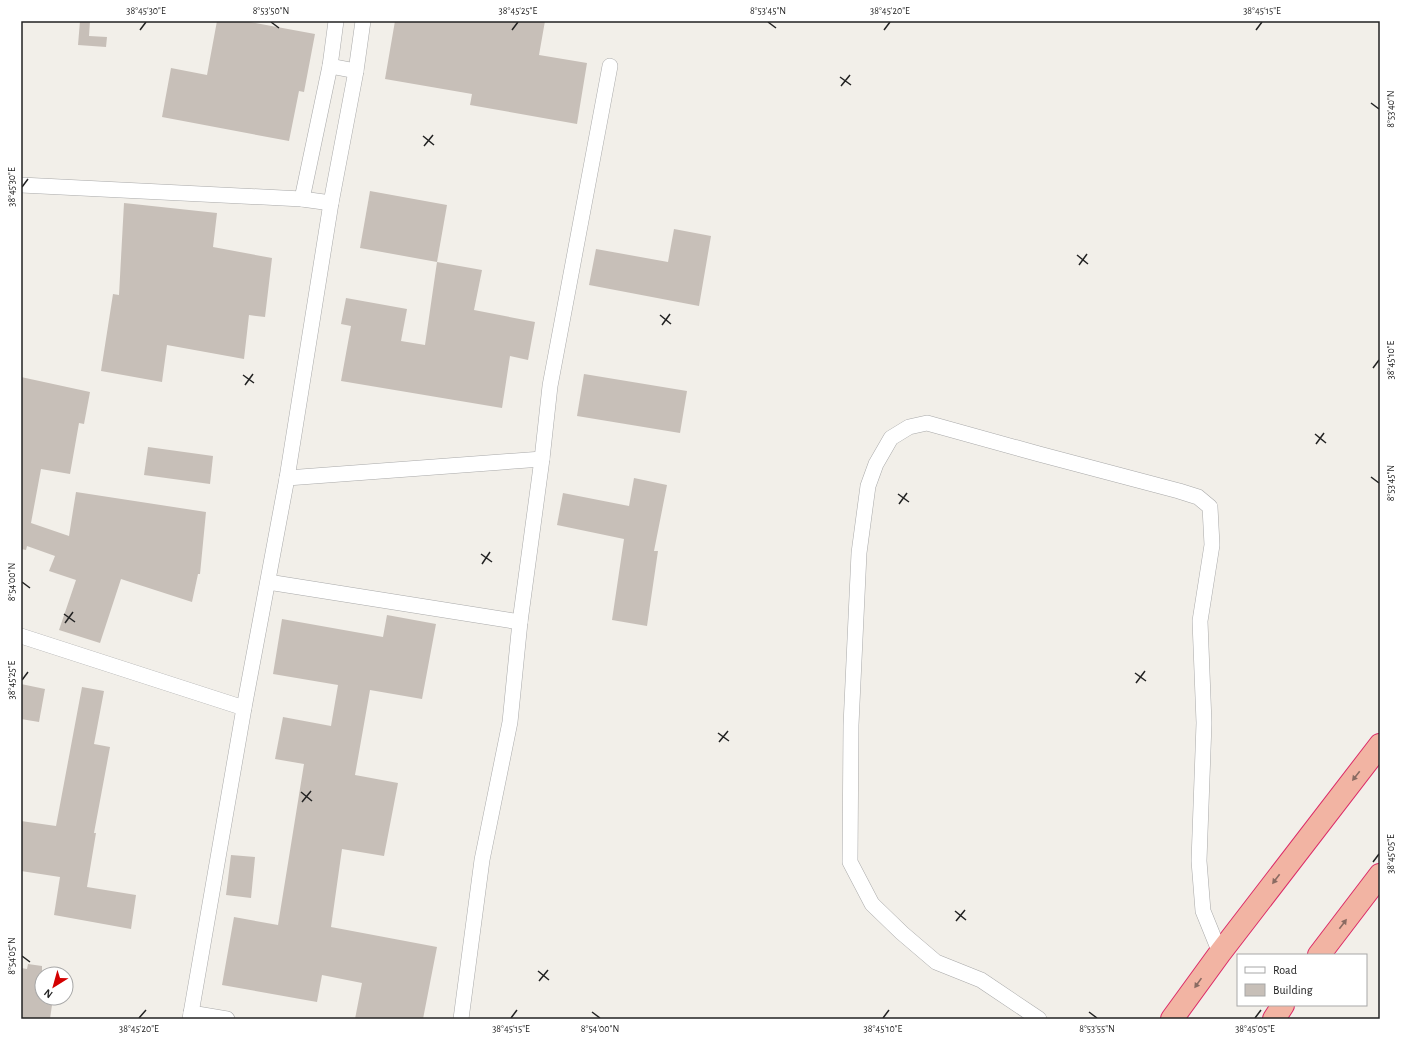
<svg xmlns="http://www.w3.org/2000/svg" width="1401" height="1040" viewBox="0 0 1401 1040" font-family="'Alegreya Sans',sans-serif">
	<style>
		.building { fill: #c7bfb8 }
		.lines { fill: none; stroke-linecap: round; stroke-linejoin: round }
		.minor-casing { stroke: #a9a9a9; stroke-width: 16 }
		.trunk-casing { stroke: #dc2a67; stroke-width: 24 }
		.minor { stroke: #fff; stroke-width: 15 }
		.trunk { stroke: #f2b4a3; stroke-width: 22 }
		.oneway { fill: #8a6b62 }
		.ticks { fill: none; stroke: #222; stroke-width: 1.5 }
		.neatline { fill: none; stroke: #222; stroke-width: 1.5 }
		.ticks-label { font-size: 10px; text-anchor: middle; fill: #222 }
	</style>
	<rect width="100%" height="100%" fill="#f2efe9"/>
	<g class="building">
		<polygon points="80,21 90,21 89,36 107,37 106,47 78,45"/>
		<polygon points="217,21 244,21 315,34 304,92 299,91 289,141 162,117 171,68 207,75"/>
		<polygon points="395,21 545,21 539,55 587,63 577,124 470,105 472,94 385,79"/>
		<polygon points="370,191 447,205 437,262 360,248"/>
		<polygon points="124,203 217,213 213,247 272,258 265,317 249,315 244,359 167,345 162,382 101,371 113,294 119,295"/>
		<polygon points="674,229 711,236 699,306 589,285 596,249 668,262"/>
		<polygon points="437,262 482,270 474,310 535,322 528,360 510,356 502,408 341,381 351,326 341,324 346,298 407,309 401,341 425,345"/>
		<polygon points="584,374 687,391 680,433 577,416"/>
		<polygon points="21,377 90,392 84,424 79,423 70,474 41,469 31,523 69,536 76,492 206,512 200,574 198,574 192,602 121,579 100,643 59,630 76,580 49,571 55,556 27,546 26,550 21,549"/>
		<polygon points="148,447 213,456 210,484 144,475"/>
		<polygon points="634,478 667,485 654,551 658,551 647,626 612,620 624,539 557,525 563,493 629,506"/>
		<polygon points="387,615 436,624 422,699 370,690 355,775 398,783 384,856 342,849 331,927 437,947 423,1019 355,1019 362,983 322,975 317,1002 222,985 234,917 278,925 304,764 275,759 283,717 331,726 338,685 273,674 282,619 383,637"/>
		<polygon points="21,684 45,689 39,722 21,719"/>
		<polygon points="82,687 104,691 94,744 110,747 94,833 96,833 87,887 136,895 131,929 54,915 60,877 21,871 21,821 56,826"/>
		<polygon points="231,855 255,857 251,898 226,895"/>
		<polygon points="28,964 42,966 42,998 53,998 50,1019 21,1019 21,968 27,969"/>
	</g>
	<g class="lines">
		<defs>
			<g id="minor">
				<polyline points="330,66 356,71"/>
				<polyline points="21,185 302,199 331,203"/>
				<polyline points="302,199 330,66 336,21"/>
				<polyline points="287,478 542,459 550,386 610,66"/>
				<polyline points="268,582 520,622"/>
				<polyline points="21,636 244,708"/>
				<polyline points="191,1013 227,1019"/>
				<polyline points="190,1019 244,708 287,478 331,203 356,71 363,21"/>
				<polyline points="461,1019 482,860 510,722 520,622 542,459"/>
				<polyline points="1039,1019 981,980 936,962 902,933 872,904 850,862 851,725 859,553 868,486 876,464 891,438 909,427 927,423 1039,454 1179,491 1198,497 1210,507 1212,545 1200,621 1204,723 1199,861 1203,911 1220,953"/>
			</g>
			<g id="trunk">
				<polyline points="1319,955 1380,875"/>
				<polyline points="1172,1019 1220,953 1380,745"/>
				<polyline points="1274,1019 1283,1005"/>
			</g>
		</defs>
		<use href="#minor" class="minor-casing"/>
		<use href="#trunk" class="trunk-casing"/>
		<use href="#minor" class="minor"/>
		<use href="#trunk" class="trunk"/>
	</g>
	<defs><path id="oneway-solid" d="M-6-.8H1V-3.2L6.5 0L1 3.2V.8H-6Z"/></defs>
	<g class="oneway">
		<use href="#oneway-solid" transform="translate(1356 776) rotate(128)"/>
		<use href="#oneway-solid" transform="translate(1276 879) rotate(127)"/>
		<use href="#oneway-solid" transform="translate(1343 924) rotate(-53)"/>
		<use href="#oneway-solid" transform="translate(1198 983) rotate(125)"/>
	</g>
	<path class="ticks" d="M271 22 279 28M768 22 776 28M140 30 146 22M512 30 518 22M884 30 890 22M1256 30 1262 22M840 77 851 85M841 86 850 75M1371 103 1379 109M423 136 434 145M424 146 433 135M22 187 28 179M1077 255 1088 264M1079 265 1087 254M660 315 671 324M662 325 670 314M1373 368 1379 360M243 375 254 383M245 385 253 374M1315 434 1326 443M1316 444 1324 433M1371 477 1379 483M898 494 909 502M899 504 907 493M481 554 492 562M482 564 490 552M22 582 30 588M64 614 75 622M65 623 73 612M1135 673 1146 681M22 680 28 672M1136 683 1145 671M718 733 729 741M719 742 728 731M301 792 312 801M302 802 311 791M1373 862 1379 854M955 911 966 920M956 921 965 910M22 956 30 962M538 971 549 980M539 981 548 970M592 1012 600 1018M1089 1012 1097 1018M139 1018 146 1010M511 1018 517 1010M883 1018 889 1010M1255 1018 1261 1010"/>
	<rect width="1401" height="1040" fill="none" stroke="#ffffff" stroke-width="44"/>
	<rect x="1237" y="954" width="130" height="52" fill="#ffffff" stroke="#a7a7a7"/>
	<rect x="1245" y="967" width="20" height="6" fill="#ffffff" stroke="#a7a7a7"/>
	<text x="1273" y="974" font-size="12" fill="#222222">Road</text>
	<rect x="1245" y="984" width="20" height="12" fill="#c7bfb8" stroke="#a7a7a7"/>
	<text x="1273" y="994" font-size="12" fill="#222222">Building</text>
	<g transform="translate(54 986) rotate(217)"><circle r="19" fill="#ffffff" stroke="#a7a7a7"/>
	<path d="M0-3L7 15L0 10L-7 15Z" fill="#d40000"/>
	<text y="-6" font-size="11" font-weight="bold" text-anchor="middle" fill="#222222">N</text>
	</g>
	<rect x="22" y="22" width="1357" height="996" class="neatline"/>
	<g class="ticks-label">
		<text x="146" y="14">38°45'30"E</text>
		<text x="271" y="14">8°53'50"N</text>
		<text x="518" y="14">38°45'25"E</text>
		<text x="768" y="14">8°53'45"N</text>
		<text x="890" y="14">38°45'20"E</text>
		<text x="1262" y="14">38°45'15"E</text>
		<text transform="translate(1390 109) rotate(-90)" y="4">8°53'40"N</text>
		<text transform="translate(11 187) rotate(-90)" y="4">38°45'30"E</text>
		<text transform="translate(1390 360) rotate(-90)" y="4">38°45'10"E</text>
		<text transform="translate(1390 483) rotate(-90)" y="4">8°53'45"N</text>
		<text transform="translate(11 582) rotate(-90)" y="4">8°54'00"N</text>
		<text transform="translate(11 680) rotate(-90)" y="4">38°45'25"E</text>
		<text transform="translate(1390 854) rotate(-90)" y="4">38°45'05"E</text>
		<text transform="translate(11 956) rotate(-90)" y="4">8°54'05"N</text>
		<text x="139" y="1032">38°45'20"E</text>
		<text x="511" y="1032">38°45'15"E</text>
		<text x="600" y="1032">8°54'00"N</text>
		<text x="883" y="1032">38°45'10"E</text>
		<text x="1097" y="1032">8°53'55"N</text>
		<text x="1255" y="1032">38°45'05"E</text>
	</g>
</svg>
